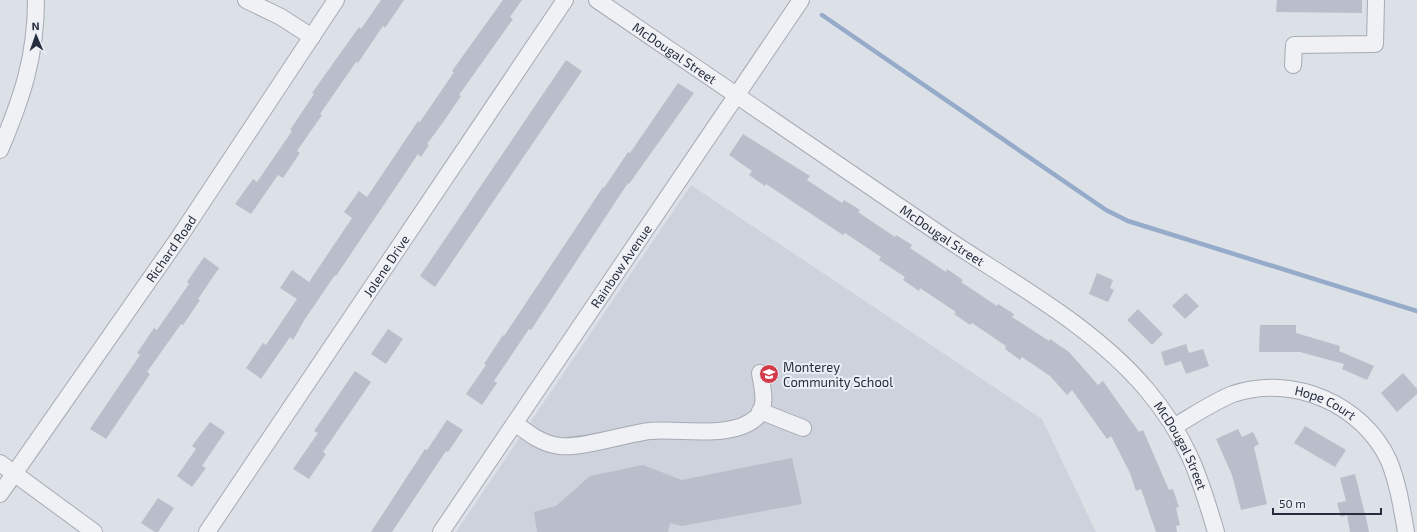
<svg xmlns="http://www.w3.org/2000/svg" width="1417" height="532" viewBox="0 0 1417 532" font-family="'Exo 2',sans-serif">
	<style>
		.built { fill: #ced2dc }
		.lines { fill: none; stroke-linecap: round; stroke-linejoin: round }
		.stream { stroke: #95abc9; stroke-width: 4.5 }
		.building { fill: #b9beca }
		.minor-casing { stroke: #a5aab4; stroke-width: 18 }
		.minor { stroke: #eff1f5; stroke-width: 16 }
		.labels { text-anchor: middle; stroke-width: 4; stroke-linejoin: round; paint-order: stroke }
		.street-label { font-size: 13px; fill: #252d3e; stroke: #ebeff5 }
		.poi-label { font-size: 13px; fill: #252d3e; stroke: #ebeff5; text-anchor: start }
	</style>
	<rect width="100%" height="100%" fill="#dce0e7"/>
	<polygon class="built" points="691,185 1042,419 1096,532 456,532"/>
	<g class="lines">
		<polyline class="stream" points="822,15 1106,210 1128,221 1417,311"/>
	</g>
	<g class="building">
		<polygon points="381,0 404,0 385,28 383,26 358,63 356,62 320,114 322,115 297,151 300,153 283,178 278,175 251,214 235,204 253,179 257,182 292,131 290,130 314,94 312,93 359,27 361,29"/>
		<polygon points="503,0 522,0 510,17 513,19 459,95 461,96 444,121 427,144 429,145 421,157 418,154 336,276 335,275 305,319 293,340 290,337 261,379 246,368 263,343 266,345 297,299 280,288 292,270 309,282 352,218 344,212 359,191 367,197 418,121 420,122 454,72 452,71"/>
		<polygon points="1277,0 1362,0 1362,13 1276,12"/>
		<polygon points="566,60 582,71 435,287 420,276"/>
		<polygon points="678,83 694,93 629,184 628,183 531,330 529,329 494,381 497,383 482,405 466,394 486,365 484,364 503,335 504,336 603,187 604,188 628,152 630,153"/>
		<polygon points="743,134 810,176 807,180 842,203 844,200 860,210 858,212 895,237 896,235 912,245 910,248 946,272 947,269 963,280 961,282 997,306 998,304 1014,314 1012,317 1049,341 1050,339 1069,352 1098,385 1103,381 1139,432 1143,430 1169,490 1173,489 1179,507 1176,508 1180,525 1176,526 1177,532 1156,532 1141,489 1136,491 1130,473 1111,436 1107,439 1072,390 1067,395 1050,376 1022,357 1020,360 1005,349 1006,346 972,323 970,325 954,314 956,312 920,288 919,291 903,280 905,277 879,260 881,257 845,233 843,235 766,184 765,186 749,175 752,171 729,155"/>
		<polygon points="204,257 219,268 198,299 200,300 183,325 181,324 147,372 150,374 106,439 90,429 140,355 137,353 154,328 157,330 189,284 187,282"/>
		<polygon points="1097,273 1113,280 1110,288 1114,290 1108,302 1089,294"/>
		<polygon points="1186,293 1199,306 1185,319 1172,306"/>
		<polygon points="1138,309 1163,334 1152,345 1127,320"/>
		<polygon points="1260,325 1296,325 1296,333 1340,346 1339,351 1374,366 1367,380 1342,369 1344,364 1300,352 1259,352"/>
		<polygon points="388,329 403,339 386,364 371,354"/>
		<polygon points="1186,344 1189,353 1203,349 1209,366 1186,374 1181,361 1165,366 1161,352"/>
		<polygon points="355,371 371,382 323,452 326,454 309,479 293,469 318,433 314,431"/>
		<polygon points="1403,373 1417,389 1417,394 1397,412 1381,393"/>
		<polygon points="447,420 463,430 448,452 446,451 392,532 371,532 425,449 427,450"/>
		<polygon points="210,422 225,432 202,466 206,468 192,487 177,476 196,449 192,446"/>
		<polygon points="1305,426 1346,450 1335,467 1294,443"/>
		<polygon points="1238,429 1242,437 1253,432 1259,444 1254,447 1267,504 1241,510 1232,475 1216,439"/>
		<polygon points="792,458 802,504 682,526 670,523 668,532 537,532 534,512 556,506 590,476 643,465 682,480"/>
		<polygon points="1355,474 1367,522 1369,532 1350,532 1347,515 1341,517 1337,503 1346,501 1340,478"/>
		<polygon points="158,498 174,508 158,532 155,532 141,523"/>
	</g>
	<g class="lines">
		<defs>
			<g id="minor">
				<polyline points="246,0 281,17 312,37"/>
				<path id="s1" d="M597 0C714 80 830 159 947 239 1016 285 1093 326 1147 390 1187 438 1199 474 1216 532"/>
				<polyline points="1293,65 1294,45 1375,44 1376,0"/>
				<path d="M0 150C22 98 36 57 36 0"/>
				<polyline points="760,411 803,428"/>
				<path d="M515 423C529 434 542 444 560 446 584 448 625 434 650 431 680 428 733 440 757 417 768 406 762 386 760 373"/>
				<path id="s2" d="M1175 426C1194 415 1213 402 1233 394 1293 374 1363 404 1389 461 1398 483 1402 509 1406 532"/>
				<polyline points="0,463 94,532"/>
				<path id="s3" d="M0 494 180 236 336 0"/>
				<path id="s4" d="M207 532 565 0"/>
				<path id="s5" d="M441 532 801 0"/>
			</g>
		</defs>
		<use href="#minor" class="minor-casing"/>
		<use href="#minor" class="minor"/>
	</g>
	<defs>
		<symbol id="school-disc" viewBox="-11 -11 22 22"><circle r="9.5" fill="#d23b47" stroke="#ebeff5"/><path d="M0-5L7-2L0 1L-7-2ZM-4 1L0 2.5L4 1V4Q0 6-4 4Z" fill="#fff"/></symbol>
	</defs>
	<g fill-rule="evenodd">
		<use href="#school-disc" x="758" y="363" width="22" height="22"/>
	</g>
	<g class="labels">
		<g class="street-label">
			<text dy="5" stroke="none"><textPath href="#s1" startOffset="94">McDougal Street</textPath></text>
			<text dy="5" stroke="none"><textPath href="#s1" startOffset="418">McDougal Street</textPath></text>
			<text dy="5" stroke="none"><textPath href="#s3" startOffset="299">Richard Road</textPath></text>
			<text dy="5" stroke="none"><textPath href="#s4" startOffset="321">Jolene Drive</textPath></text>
			<text dy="5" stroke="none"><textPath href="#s5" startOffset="321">Rainbow Avenue</textPath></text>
			<text dy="5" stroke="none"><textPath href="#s2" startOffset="162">Hope Court</textPath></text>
			<text dy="5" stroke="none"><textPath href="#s1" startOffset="741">McDougal Street</textPath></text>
		</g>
		<g class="poi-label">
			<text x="783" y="372">Monterey<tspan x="783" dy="15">Community School</tspan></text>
		</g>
	</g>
	<g transform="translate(36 36) rotate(358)" stroke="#ebeff5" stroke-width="3" paint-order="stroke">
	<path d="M0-3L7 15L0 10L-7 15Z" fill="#252d3e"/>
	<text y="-6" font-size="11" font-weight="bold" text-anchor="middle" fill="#252d3e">N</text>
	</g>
	<path d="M1273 508v6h108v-6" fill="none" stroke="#252d3e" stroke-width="2"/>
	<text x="1279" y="508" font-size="12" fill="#252d3e" stroke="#ebeff5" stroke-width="3" paint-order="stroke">50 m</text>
</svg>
